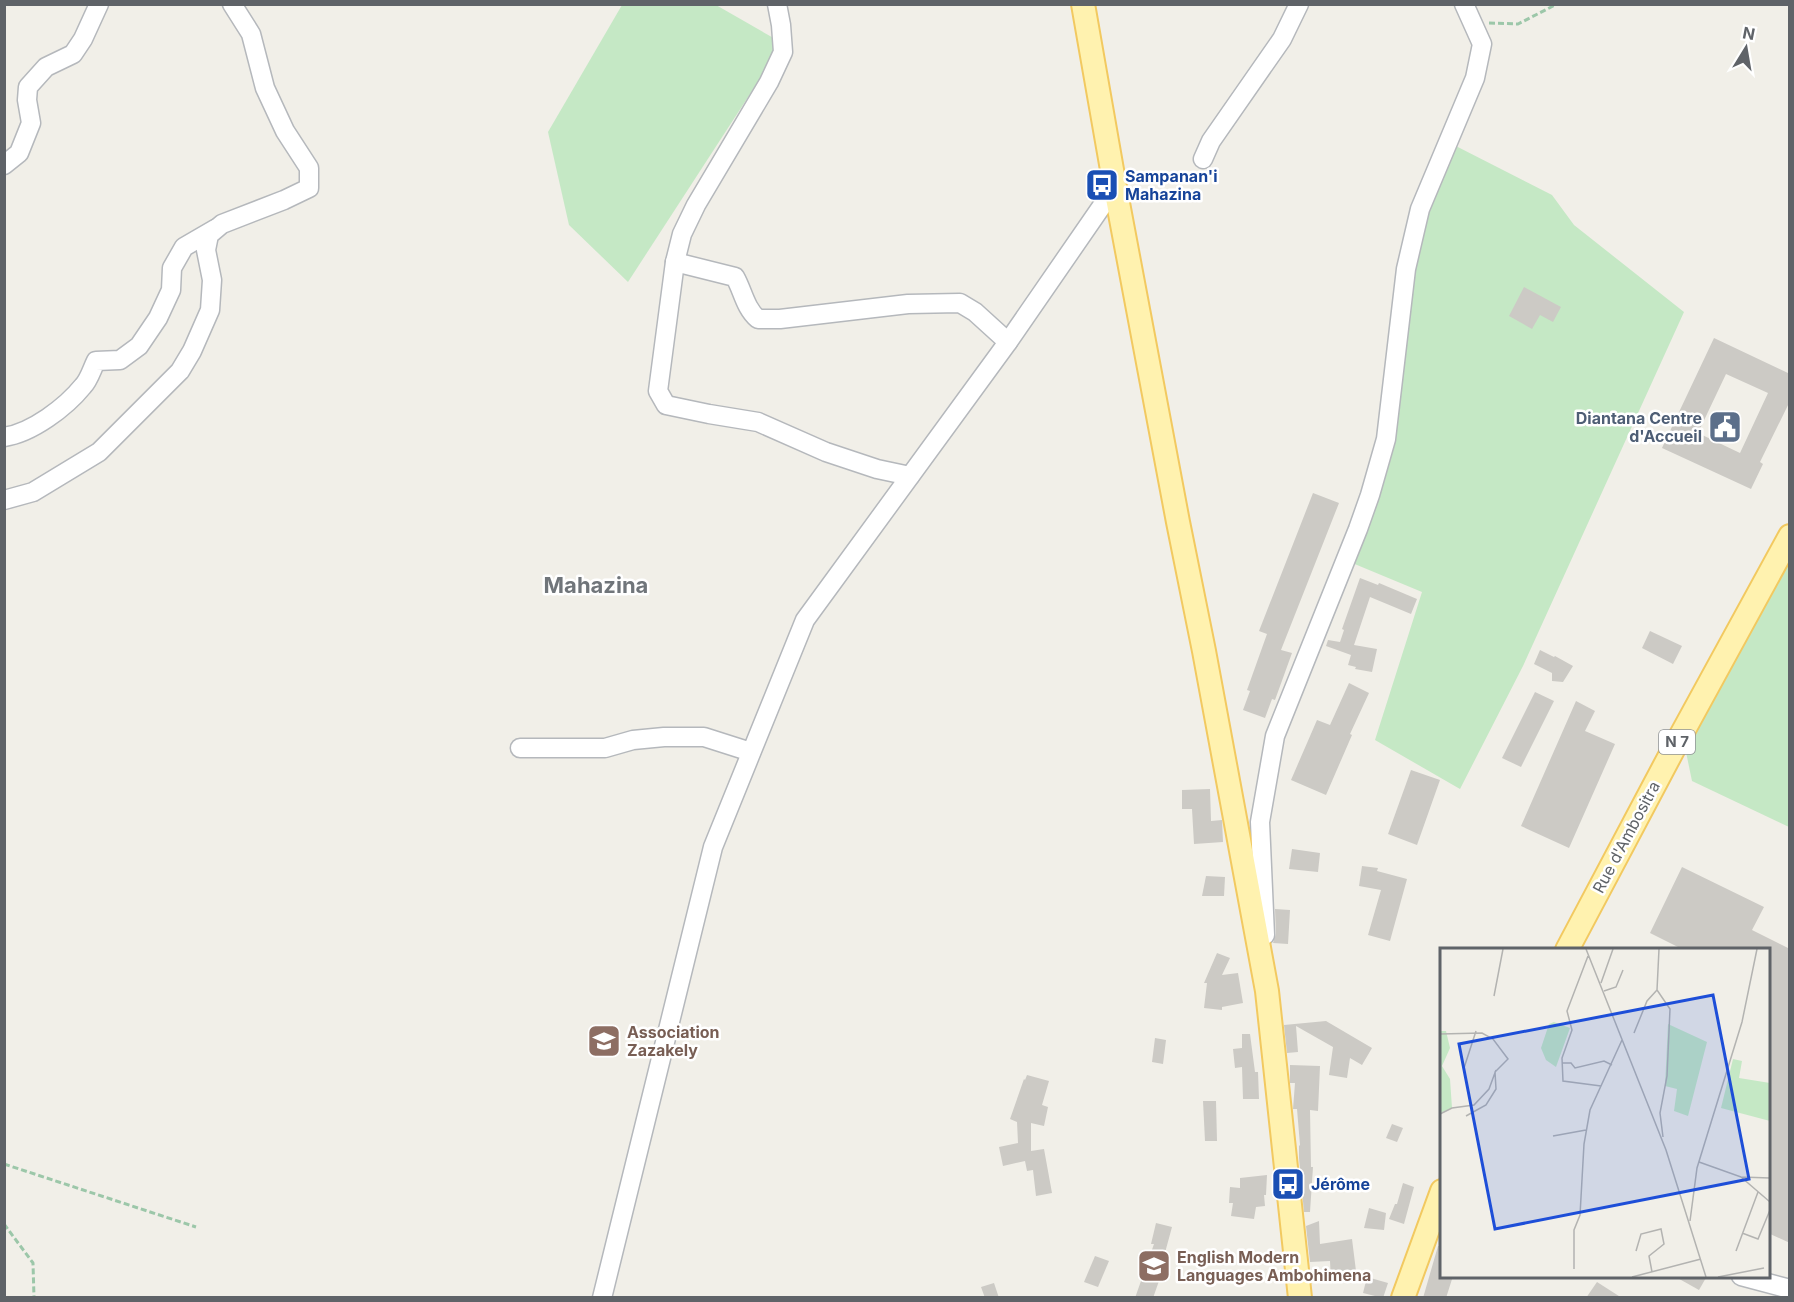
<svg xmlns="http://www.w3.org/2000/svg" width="1794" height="1302" viewBox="0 0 1794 1302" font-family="Inter,sans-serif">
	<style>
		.green { fill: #c5e8c5 }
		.building { fill: #cccac5; fill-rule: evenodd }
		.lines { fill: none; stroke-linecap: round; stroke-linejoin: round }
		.minor-casing { stroke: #b5b8bc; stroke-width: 21 }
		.major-casing { stroke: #f2c960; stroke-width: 26 }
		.path { stroke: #9cc7a9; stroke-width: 3; stroke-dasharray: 6 3; stroke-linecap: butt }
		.minor { stroke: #fff; stroke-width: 18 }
		.major { stroke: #fff2af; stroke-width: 22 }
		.labels { text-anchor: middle; stroke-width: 5; stroke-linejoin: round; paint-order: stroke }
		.shield { fill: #fff; stroke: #8f9295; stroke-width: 1.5 }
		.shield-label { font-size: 15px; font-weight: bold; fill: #5f6368 }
		.transit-label { font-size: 16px; font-weight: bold; fill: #164399; stroke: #fff; text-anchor: start }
		.service-label { font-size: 16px; font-weight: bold; fill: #4e5e75; stroke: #fff; text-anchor: end }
		.street-label { font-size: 16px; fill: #5f6368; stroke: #fff }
		.education-label { font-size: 16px; font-weight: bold; fill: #785e54; stroke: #fff; text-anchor: start }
		.district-label { font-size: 22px; font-weight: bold; fill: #70757a; stroke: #fff }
		.inset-road { fill: none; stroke: #b3b3b1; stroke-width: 1.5 }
		.view { fill: #1d4ed8; fill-opacity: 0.15; stroke: #1d4ed8; stroke-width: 3 }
		.inset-edge { fill: none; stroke: #5f6368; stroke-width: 3 }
	</style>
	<rect width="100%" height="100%" fill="#f1efe8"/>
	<g class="green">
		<polygon points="622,5 716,5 777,40 774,57 628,282 569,225 548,132"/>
		<polygon points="1448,142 1552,195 1574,225 1684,312 1523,666 1460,789 1375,740 1422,592 1345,560 1370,495 1406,269"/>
		<polygon points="1789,556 1789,827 1692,781 1686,752 1727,669"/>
	</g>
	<g class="building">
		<polygon points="1524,287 1561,307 1553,322 1540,315 1532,329 1509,316"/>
		<path d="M1714 338 1790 374V401L1760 462 1763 464 1751 489 1662 448ZM1726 374 1768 393 1740 453 1698 433Z"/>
		<polygon points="1313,493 1339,503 1281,650 1292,653 1275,700 1272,699 1265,718 1243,710 1250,691 1247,690 1267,634 1259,631"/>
		<polygon points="1360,578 1378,585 1379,583 1417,599 1411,614 1370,597 1354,645 1377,649 1372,672 1355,669 1356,667 1348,665 1351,655 1326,646 1328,640 1340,642 1344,630 1342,629"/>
		<polygon points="1650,631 1682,646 1673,664 1642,648"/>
		<polygon points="1540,650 1554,657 1555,656 1573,666 1563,682 1552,681 1552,673 1534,664"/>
		<polygon points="1349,683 1369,693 1350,734 1352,735 1326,795 1291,780 1317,720 1330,725"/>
		<polygon points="1535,692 1554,701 1521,767 1502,758"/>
		<polygon points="1576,701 1595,711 1585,731 1615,744 1569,848 1521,826"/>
		<polygon points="1411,770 1440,780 1417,845 1388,834"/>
		<polygon points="1210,789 1211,821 1222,820 1223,842 1194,844 1192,809 1182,809 1182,790"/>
		<polygon points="1292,849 1320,853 1318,872 1289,869"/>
		<polygon points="1362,866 1378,868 1377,871 1407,879 1390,941 1368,935 1381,890 1359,886"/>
		<polygon points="1682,867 1764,907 1752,930 1790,949 1790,1243 1768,1233 1768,950 1684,950 1650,933"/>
		<polygon points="1206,876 1225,877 1224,896 1202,896"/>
		<polygon points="1275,909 1290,910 1288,944 1273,943 1276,934"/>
		<polygon points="1217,953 1230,958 1222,975 1238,973 1243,1003 1222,1007 1222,1010 1204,1008 1207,983 1204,983"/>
		<polygon points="1326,1021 1372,1048 1362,1065 1350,1058 1347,1078 1329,1075 1333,1047 1296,1026 1298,1052 1287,1053 1284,1025"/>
		<polygon points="1242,1034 1250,1034 1255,1072 1258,1072 1259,1099 1243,1099 1242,1067 1235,1068 1233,1049 1242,1048"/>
		<polygon points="1155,1038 1166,1040 1163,1064 1152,1062"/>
		<polygon points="1290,1065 1320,1066 1318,1111 1310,1110 1311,1167 1313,1167 1310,1212 1304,1212 1299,1158 1299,1146 1300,1145 1297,1109 1293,1109 1295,1083 1290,1083"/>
		<polygon points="1027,1075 1049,1081 1042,1105 1048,1107 1044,1126 1031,1123 1031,1151 1044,1149 1052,1193 1036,1196 1033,1170 1027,1171 1025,1161 1003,1166 999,1147 1018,1143 1017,1122 1010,1119 1024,1079 1025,1080"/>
		<polygon points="1203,1101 1216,1101 1217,1141 1205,1141"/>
		<polygon points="1392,1124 1403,1128 1397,1142 1386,1138"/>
		<polygon points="1267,1175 1266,1195 1264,1195 1265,1206 1256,1207 1254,1219 1231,1216 1233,1203 1229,1203 1230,1187 1240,1188 1240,1178"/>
		<polygon points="1403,1183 1414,1187 1404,1224 1389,1219 1395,1204 1397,1204"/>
		<polygon points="1369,1208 1386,1213 1384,1230 1364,1228"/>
		<polygon points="1319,1221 1320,1244 1352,1239 1357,1279 1331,1281 1330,1261 1310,1262 1306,1226"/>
		<polygon points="1156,1223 1172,1227 1163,1260 1166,1261 1153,1298 1135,1298 1154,1244 1151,1244"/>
		<polygon points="1438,1246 1442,1246 1442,1276 1453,1276 1446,1298 1423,1298"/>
		<polygon points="1095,1256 1109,1261 1098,1287 1084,1282"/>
		<polygon points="1674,1276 1707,1276 1699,1290"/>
		<polygon points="1367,1277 1388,1283 1383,1298 1363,1293"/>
		<polygon points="1597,1282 1622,1298 1586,1298"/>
		<polygon points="994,1283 999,1298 985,1298 981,1287"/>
	</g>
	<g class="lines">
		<defs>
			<g id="minor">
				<polyline points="777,4 781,25 783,52 769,82 696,205 682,234 675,262 658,391 666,405 709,414 758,422 826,452 877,469 910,476"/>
				<polyline points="1203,159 1211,141 1282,39 1299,4"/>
				<polyline points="4,165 19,153 31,123 27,100 28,87 46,67 73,54 83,39 99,4"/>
				<path d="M675 262 735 277C743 291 745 308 758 319H780L908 304 960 303 975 312 1008 342"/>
				<path d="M4 437C32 433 66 407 83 386 89 380 92 369 96 361L120 360 139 346 158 318 171 290 172 268 184 247 215 229"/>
				<polyline points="4,500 33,492 99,452 180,371 192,351 210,310 212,280 206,250 209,235 222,224 284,200 309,188 309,168 285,131 265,88 251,34 232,4"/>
				<polyline points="520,748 605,748 633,740 664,737 704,737 751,752"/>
				<polyline points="1265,935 1260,822 1275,736 1358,529 1370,495 1386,439 1406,269 1420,209 1475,78 1482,44 1464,4"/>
				<polyline points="1741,1276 1790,1289"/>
				<polyline points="602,1298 713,847 805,620 1008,342 1115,187"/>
			</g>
			<g id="major">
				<polyline points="1083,4 1115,187 1178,522 1204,651 1267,991 1300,1298"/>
				<polyline points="1567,950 1674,748 1790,536"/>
				<polyline points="1403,1298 1442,1191"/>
			</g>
		</defs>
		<use href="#minor" class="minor-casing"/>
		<use href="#major" class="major-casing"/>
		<g class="path">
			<polyline points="1489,23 1518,24 1557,4"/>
			<polyline points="4,1164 196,1227"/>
			<polyline points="4,1224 33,1263 34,1298"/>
		</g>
		<use href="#minor" class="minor"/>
		<use href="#major" class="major"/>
	</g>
	<defs>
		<symbol id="bus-square" viewBox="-11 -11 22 22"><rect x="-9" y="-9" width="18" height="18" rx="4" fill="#1a4fb4" stroke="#fff"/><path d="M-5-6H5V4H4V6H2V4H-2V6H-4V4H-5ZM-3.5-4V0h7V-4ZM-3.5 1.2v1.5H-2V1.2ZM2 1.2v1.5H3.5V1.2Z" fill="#fff"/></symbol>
		<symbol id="civic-square" viewBox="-11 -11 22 22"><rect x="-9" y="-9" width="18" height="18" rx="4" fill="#5c6f8a" stroke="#fff"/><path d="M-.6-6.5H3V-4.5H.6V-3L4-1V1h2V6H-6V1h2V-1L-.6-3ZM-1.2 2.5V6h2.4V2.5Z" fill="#fff"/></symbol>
		<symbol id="school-square" viewBox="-11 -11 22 22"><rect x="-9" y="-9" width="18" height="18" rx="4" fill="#8d6e63" stroke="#fff"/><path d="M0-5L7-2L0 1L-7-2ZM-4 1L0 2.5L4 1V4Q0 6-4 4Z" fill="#fff"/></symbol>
	</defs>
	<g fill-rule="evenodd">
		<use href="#bus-square" x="1083" y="166" width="38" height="38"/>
		<use href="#civic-square" x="1706" y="408" width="38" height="38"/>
		<use href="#school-square" x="585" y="1022" width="38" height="38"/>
		<use href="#bus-square" x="1269" y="1165" width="38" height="38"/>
		<use href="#school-square" x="1135" y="1247" width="38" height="38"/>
	</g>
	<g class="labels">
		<rect class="shield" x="1659" y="730" width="36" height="24" rx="4.5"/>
		<g class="shield-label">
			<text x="1677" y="747">N 7</text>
		</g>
		<g class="transit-label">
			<text x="1125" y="182">Sampanan'i<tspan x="1125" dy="18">Mahazina</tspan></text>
			<text x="1311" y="1190">Jérôme</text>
		</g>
		<g class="service-label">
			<text x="1702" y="424">Diantana Centre<tspan x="1702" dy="18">d'Accueil</tspan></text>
		</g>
		<g class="street-label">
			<text transform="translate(1626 837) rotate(-62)" y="6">Rue d'Ambositra</text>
		</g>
		<g class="education-label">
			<text x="627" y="1038">Association<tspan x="627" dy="18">Zazakely</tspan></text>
			<text x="1177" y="1263">English Modern<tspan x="1177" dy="18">Languages Ambohimena</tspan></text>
		</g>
		<g class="district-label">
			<text x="596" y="593">Mahazina</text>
		</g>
	</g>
	<g transform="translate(1440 948)">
		<rect width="330" height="330" fill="#f1efe8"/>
		<path d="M114 74 130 80 116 119 106 112 101 100 109 76ZM228 76 267 94 248 168 234 163 237 141 225 138ZM0 83H6L10 100 2 118 10 131 12 160 0 165ZM293 111 302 113 299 130 330 135V173L281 160Z" fill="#c5e8c5"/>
		<path class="inset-road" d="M146 1 226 202 266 329M219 1 217 42 230 61 227 128 220 165 223 189M148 8 127 63 132 82 122 110 123 133 161 138M161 35 173 1M164 43 176 39 183 22M54 48 63 1M194 85 207 53 217 42M0 86 42 85 53 91 68 111 55 124 56 141 46 157 26 168M122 115H131L135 120 164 113 172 117M24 120 36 83M0 166 12 160 34 157 49 141 56 122M113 188 146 182M259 214 301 229 330 230M301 229 330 254M250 273 257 220 302 74 317 1M302 285 318 291 330 262M196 303 201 286 221 281 224 296 209 308 212 324M296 303 318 244M134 321V282L140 267 144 196 150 162 182 92M192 329 261 311M278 329 324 320"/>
		<path class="view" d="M273 47 309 231 55 281 19 96Z"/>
		<rect width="330" height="330" class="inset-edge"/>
	</g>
	<rect width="1794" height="1302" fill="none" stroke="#5f6368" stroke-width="12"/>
	<g transform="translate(1746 48) rotate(11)" stroke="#ffffff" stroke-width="4.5" paint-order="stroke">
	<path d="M0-4.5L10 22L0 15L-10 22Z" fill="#5f6368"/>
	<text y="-9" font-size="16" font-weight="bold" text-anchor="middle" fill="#5f6368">N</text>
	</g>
</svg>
